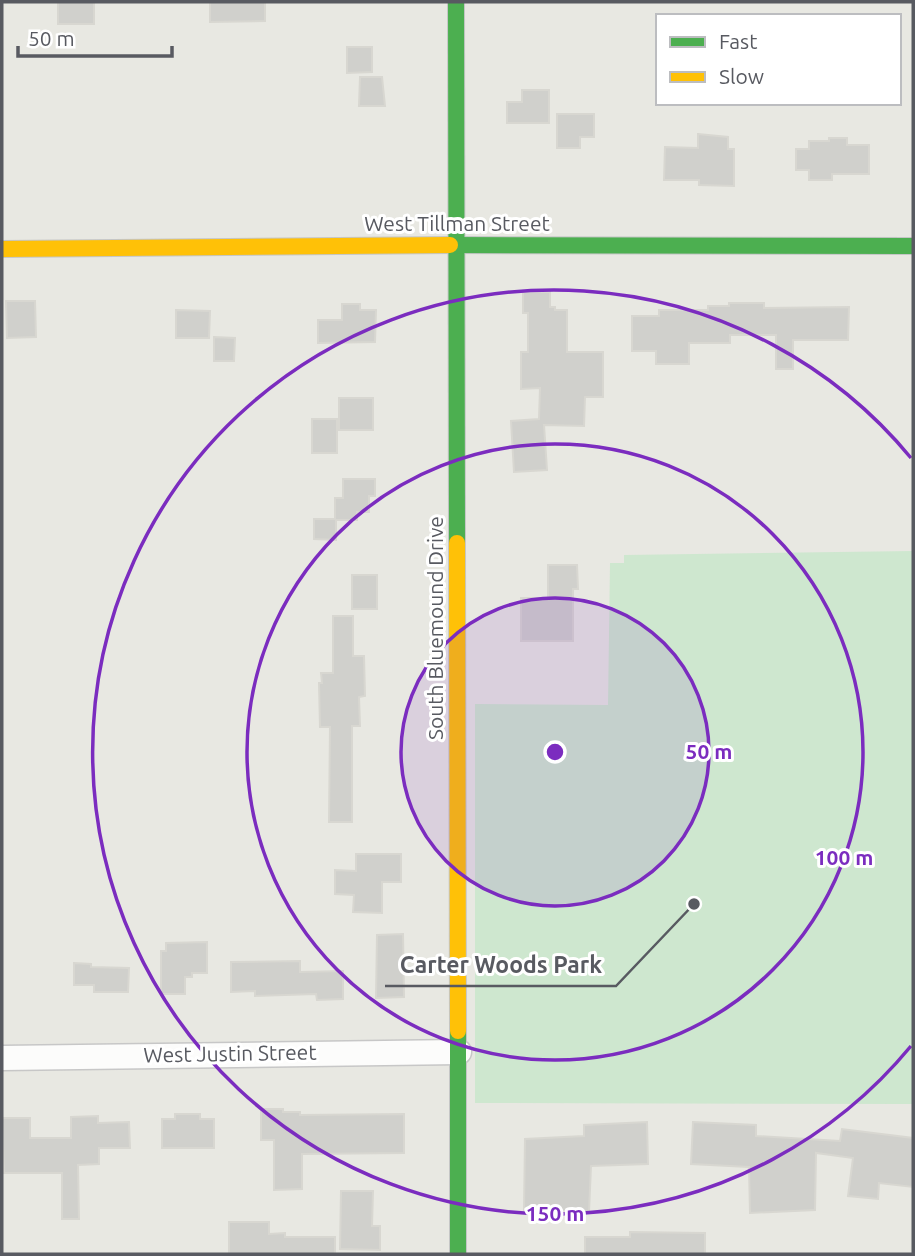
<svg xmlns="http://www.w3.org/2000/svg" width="915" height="1256" viewBox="0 0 915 1256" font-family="Ubuntu,sans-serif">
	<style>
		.green { fill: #cee7cf }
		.building { fill: #d0d0cc; stroke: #d8d7d1; stroke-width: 2 }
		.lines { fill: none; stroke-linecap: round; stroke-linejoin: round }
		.street-casing { stroke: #c7c7c7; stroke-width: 27 }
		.fast-casing { stroke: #c5c6c6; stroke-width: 18 }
		.slow-casing { stroke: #c5c6c6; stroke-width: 18 }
		.street { stroke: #fcfcfb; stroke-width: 24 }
		.fast { stroke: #4caf50; stroke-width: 16 }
		.slow { stroke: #ffc107; stroke-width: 16 }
		.ring { fill: none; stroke: #7b2cbf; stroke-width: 3.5 }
		.labels { text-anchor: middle; stroke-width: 6; stroke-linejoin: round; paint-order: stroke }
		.street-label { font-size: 21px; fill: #585a61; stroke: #fff }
		.centre { fill: #7b2cbf; stroke: #fff; stroke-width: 3.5 }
		.ring-label { font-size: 21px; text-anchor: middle; font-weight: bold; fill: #7b2cbf; stroke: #fff; stroke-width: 6; stroke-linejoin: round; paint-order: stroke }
		.leader { fill: none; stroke: #585a61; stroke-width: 2.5 }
		.callout-dot { fill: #585a61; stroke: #fff; stroke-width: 2.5 }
		.callout-label { font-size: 23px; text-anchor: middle; font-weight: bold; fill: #585a61; stroke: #fff; stroke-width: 6; stroke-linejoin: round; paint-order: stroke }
	</style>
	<rect width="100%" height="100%" fill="#e8e8e2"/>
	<polygon class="green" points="913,551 913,1104 475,1103 475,704 608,705 610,563 624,563 624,555"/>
	<g class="building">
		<rect x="58" y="2" width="36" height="22"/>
		<polygon points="210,2 265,2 265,21 210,22"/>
		<polygon points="347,47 372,47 372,72 347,73"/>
		<polygon points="360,77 382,77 385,106 359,106"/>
		<polygon points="522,90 549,90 549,123 507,123 507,102 522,102"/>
		<polygon points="557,114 594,114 594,137 580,137 580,148 557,148"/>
		<polygon points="698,134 728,137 728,149 734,149 734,186 699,185 699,180 664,180 665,147 698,148"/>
		<polygon points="829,138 847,138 847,145 869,145 869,174 832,174 832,180 809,180 809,170 796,170 796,149 809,149 809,141 829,141"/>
		<polygon points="523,292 550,292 550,307 555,307 555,310 567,310 567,352 603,352 603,397 585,397 584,426 544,425 547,470 514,472 511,421 539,419 540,388 521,389 521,352 528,352 528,313 523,313"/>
		<polygon points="6,301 35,301 36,337 7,338"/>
		<polygon points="729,303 764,303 764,308 849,307 848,340 793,340 793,369 776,369 776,335 730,335 730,343 689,343 689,364 656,364 656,351 632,351 632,316 659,316 659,310 708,310 708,306 729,306"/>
		<polygon points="342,304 360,304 360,310 376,310 375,342 318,343 318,320 342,320"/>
		<polygon points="176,310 210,311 209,338 176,338"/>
		<polygon points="214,337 235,338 234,361 214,361"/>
		<rect x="339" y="398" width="34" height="32"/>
		<rect x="312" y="419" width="25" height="34"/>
		<polygon points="343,479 375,479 375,496 369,496 369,512 357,512 357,520 336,520 336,540 314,539 314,519 335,519 335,498 343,498"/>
		<polygon points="548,565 577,565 578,589 573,589 573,641 521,641 521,598 548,598"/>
		<rect x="352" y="575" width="25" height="34"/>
		<polygon points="333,616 353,616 353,656 364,656 365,696 359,697 360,726 352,726 352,822 329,822 330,727 320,727 319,683 322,683 321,673 333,673"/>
		<polygon points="356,854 401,854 401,882 382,882 382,913 353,912 354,895 335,894 335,870 356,871"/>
		<polygon points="403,934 404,997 376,998 377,935"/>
		<polygon points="207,942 207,973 192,973 192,977 185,977 185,994 161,994 161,951 166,951 166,943"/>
		<polygon points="300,961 300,972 343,971 343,999 317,1000 316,994 255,996 255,991 231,992 231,962"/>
		<polygon points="74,963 91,964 91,967 129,968 128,992 94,992 94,985 74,985"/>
		<polygon points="261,1109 283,1109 283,1112 300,1112 300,1115 404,1114 404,1153 302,1154 302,1189 274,1190 274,1140 261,1140"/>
		<polygon points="175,1114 200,1114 200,1119 214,1119 214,1148 162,1148 162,1119 175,1119"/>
		<polygon points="98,1116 98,1123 129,1122 130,1148 99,1148 99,1164 78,1165 79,1219 62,1219 62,1173 4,1173 2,1118 30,1118 30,1138 71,1138 71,1117"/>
		<polygon points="647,1122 648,1164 591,1166 589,1212 524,1210 525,1139 584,1136 584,1125"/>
		<polygon points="693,1122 756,1125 756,1136 840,1141 842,1129 913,1138 913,1187 879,1183 878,1199 848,1196 853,1158 816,1153 815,1210 750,1213 749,1167 691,1164"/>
		<polygon points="341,1191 373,1191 372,1226 380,1226 380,1250 340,1249"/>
		<polygon points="229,1222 269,1222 269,1234 285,1233 285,1237 335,1237 335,1254 229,1254"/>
		<polygon points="630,1232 705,1233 705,1254 585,1254 585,1237 630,1237"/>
	</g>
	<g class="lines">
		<defs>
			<polyline id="street" points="2,1058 459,1052"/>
			<g id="fast">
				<polyline points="456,2 457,543"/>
				<polyline points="450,245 913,246"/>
				<polyline points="458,1031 458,1254"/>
			</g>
			<g id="slow">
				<polyline points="2,249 450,245"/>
				<polyline points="457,543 458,1031"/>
			</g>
		</defs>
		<use href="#street" class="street-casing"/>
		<use href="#fast" class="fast-casing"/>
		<use href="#slow" class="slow-casing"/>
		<use href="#street" class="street"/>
		<use href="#fast" class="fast"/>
		<use href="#slow" class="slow"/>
	</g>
	<circle cx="555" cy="752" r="154" fill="#7b2cbf" fill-opacity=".12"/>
	<g class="ring">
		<circle cx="555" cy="752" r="154"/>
		<circle cx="555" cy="752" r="308"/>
		<path d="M911 1046A462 462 0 1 1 911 458"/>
	</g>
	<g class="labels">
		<g class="street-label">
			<text x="457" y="231">West Tillman Street</text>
			<text transform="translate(436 628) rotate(-90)" y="7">South Bluemound Drive</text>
			<text transform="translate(230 1054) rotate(-1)" y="7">West Justin Street</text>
		</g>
	</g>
	<circle cx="555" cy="752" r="10" class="centre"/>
	<g class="ring-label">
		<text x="709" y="759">50 m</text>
		<text x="844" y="865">100 m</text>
		<text x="555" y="1221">150 m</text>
	</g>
	<path class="leader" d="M694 904L616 986H385"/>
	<circle class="callout-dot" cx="694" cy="904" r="7"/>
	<g class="callout-label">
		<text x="501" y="973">Carter Woods Park</text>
	</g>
	<rect width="915" height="1256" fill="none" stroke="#585a61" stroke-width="7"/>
	<rect x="656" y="14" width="245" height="91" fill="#ffffff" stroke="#bcbdc0" stroke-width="2"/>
	<rect x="670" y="37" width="35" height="10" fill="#4caf50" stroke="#bcbdc0" stroke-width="2"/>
	<text x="719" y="49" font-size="21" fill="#585a61">Fast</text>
	<rect x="670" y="72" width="35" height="10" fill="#ffc107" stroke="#bcbdc0" stroke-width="2"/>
	<text x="719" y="84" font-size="21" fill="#585a61">Slow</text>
	<path d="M18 46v10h154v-10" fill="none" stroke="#585a61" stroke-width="3.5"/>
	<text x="28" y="46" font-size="21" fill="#585a61" stroke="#ffffff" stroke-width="5" paint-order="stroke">50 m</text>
</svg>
